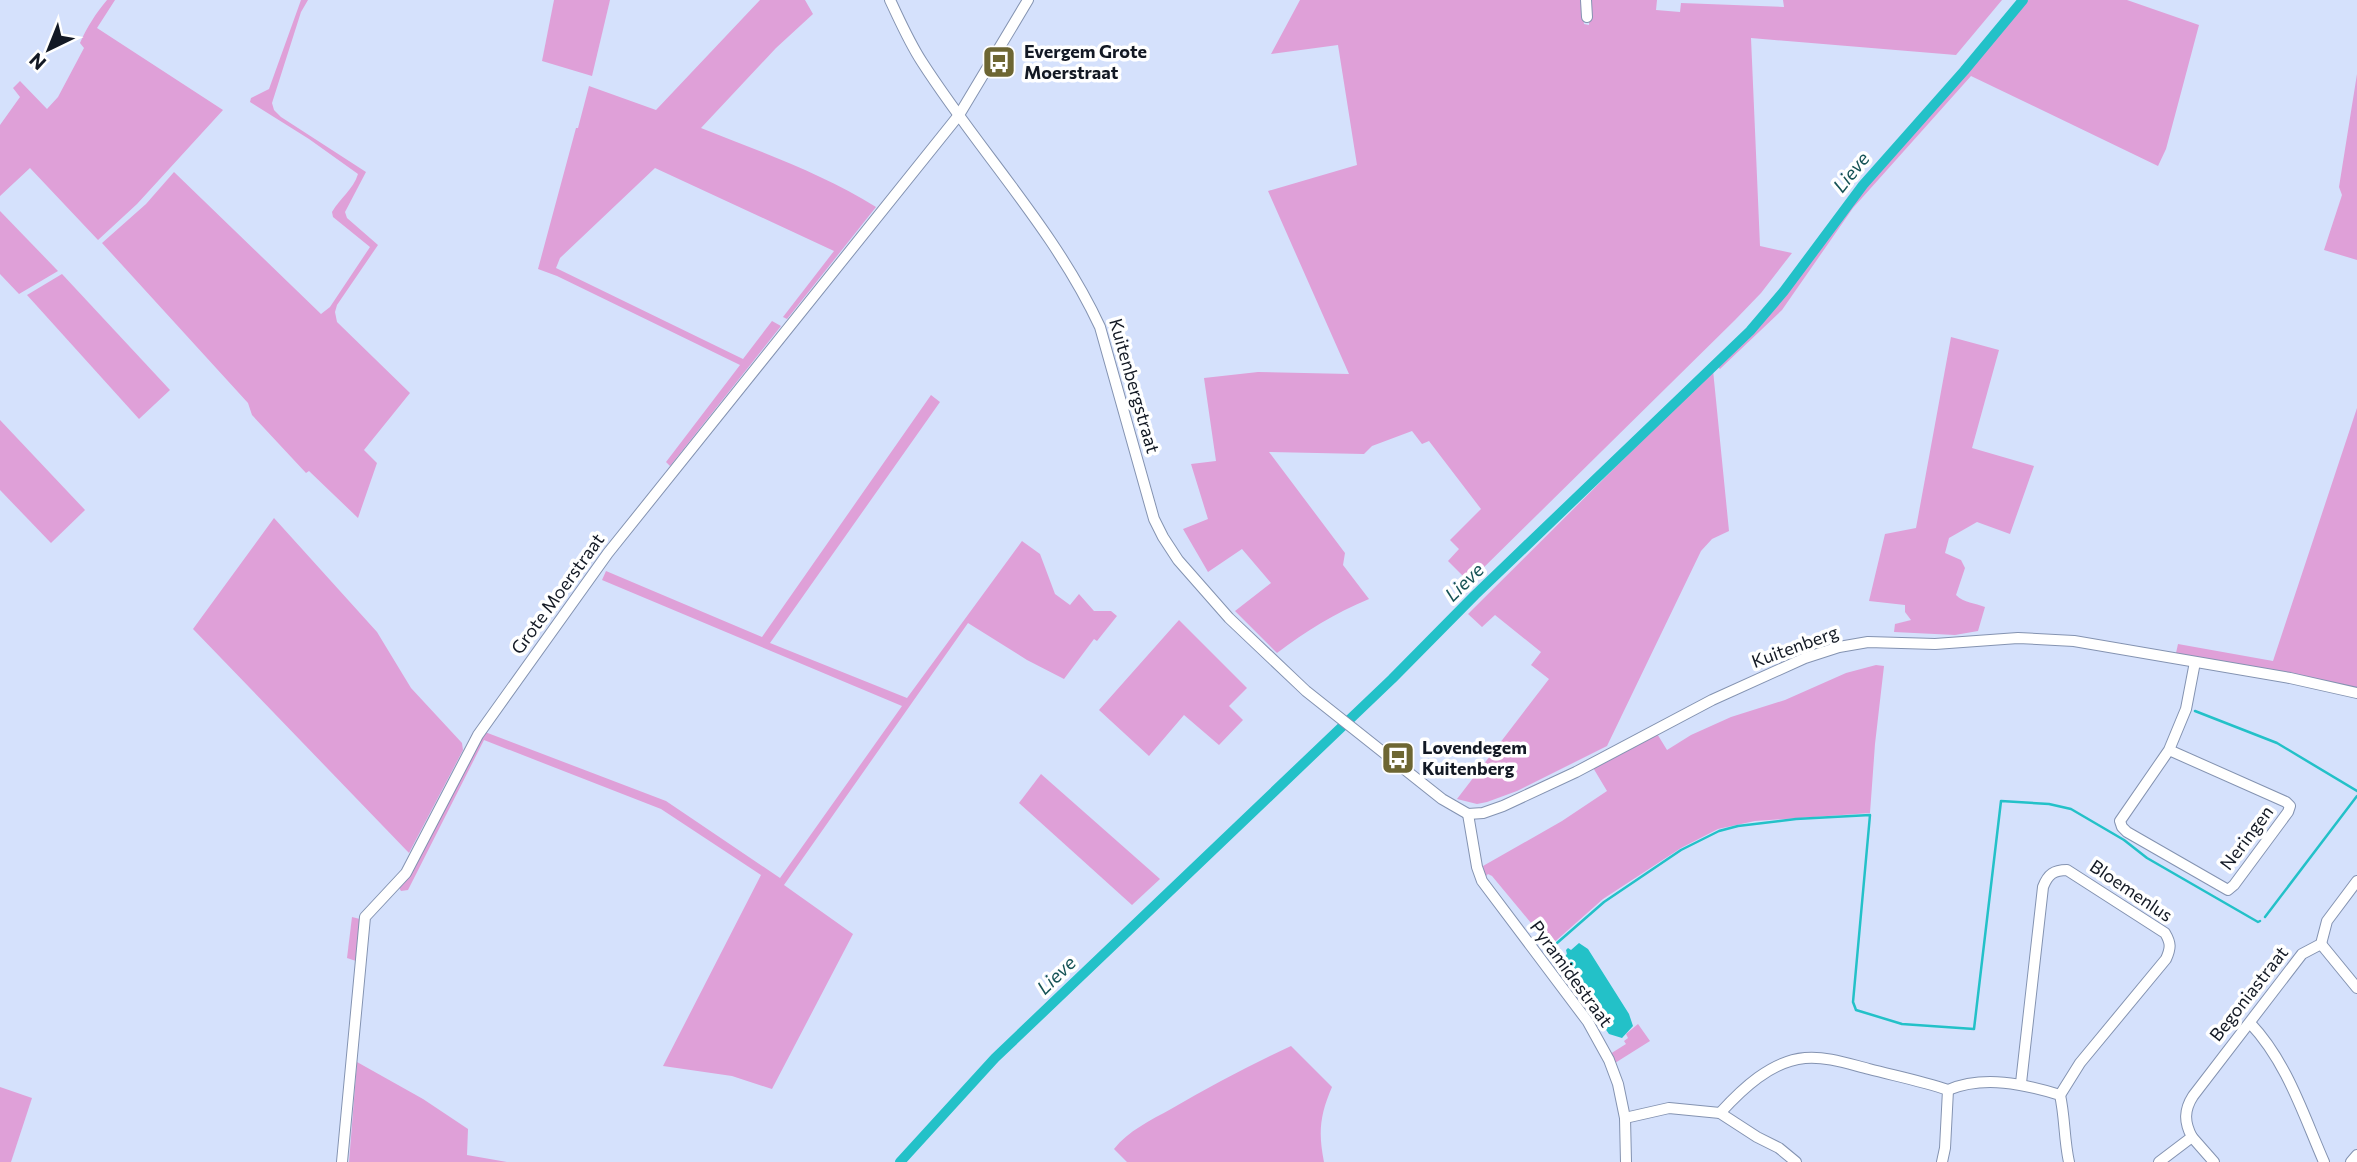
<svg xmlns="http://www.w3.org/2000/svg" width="2357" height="1162" viewBox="0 0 2357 1162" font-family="Commissioner,sans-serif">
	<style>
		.green { fill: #dfa0d8 }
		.water { fill: #23c1c8 }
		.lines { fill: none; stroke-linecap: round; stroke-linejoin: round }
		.stream { stroke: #23c1c8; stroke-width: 2.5 }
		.canal { stroke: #23c1c8; stroke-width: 10 }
		.minor-casing { stroke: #8493b1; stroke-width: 12 }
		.minor { stroke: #fff; stroke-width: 10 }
		.labels { text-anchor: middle; stroke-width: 7; stroke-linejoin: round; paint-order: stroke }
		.poi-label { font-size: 18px; font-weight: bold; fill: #131924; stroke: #fff; text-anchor: start }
		.street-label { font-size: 18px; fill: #131924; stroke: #fff }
		.water-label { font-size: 19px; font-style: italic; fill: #165356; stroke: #fff }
	</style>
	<rect width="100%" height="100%" fill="#d5e1fc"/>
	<g class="green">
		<path d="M107 0H115L97 28 223 110 137 204 98 240 30 168 0 196V125L20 97 13 88 20 81 47 109 58 97 84 48 80 43C87 27 96 13 107 0Z"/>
		<path d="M301 0H308L301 12 272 103 274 110 281 117 366 172 345 212 347 218 378 245 337 305 335 312 337 322 410 393 364 450 377 463 358 518 309 471 306 473 252 415 248 403 102 243 146 204 174 172 321 314 330 307 370 247 333 217 332 212C340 198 353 190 358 174L309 139 250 102 251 98 269 89Z"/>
		<polygon points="554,0 610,0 592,76 542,61"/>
		<path d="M760 0H805L813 14 776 48 701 128C761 152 821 173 876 207L787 319 783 317 834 251 655 168 560 258 556 268 743 359 772 321 781 326 670 466 666 462 740 365 557 276 538 269 576 128H578L589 86 656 110Z"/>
		<path d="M1300 0H1582L1584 24 1589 25 1590 0H1657L1656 10 1680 12 1681 3 1784 7 1783 0H2002L1956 55 1751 38 1760 246 1792 253 1761 293 1735 320 1469 582 1448 561 1459 549 1450 540 1481 509 1429 441 1422 444 1412 431 1372 446 1364 454 1269 452 1345 553 1343 565 1369 599C1335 613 1306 631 1277 653L1235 611 1271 583 1242 549 1208 572 1183 529 1208 519 1191 464 1216 461 1204 378 1258 372 1349 374 1268 191 1357 165 1338 45 1271 54Z"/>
		<polygon points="2028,0 2127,0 2199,25 2166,149 2158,166 1971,76 1853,208 1782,310 1720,369 1717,366 1751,335 1786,294 1844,212 1919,125 1967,74"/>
		<polygon points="2357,74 2357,260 2324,250 2342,195 2339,187"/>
		<polygon points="0,211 58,271 19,294 0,274"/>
		<polygon points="62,274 170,390 139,419 27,295"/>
		<path d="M1951 337 1999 350 1972 448 2034 466 2010 534 1977 522 1949 538 1945 553 1961 560 1965 568 1956 595C1964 603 1975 603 1985 607L1978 631 1955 635 1894 632 1895 624 1911 620 1905 612V605L1869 601 1885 534 1916 528Z"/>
		<polygon points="1713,370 1729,531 1712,539 1701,551 1607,746 1517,791 1487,802 1477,804 1457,799 1549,679 1531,665 1541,652 1495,615 1482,627 1468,614"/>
		<polygon points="931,395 940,402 770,643 907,698 1022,541 1040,554 1055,594 1070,605 1079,594 1094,611 1111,611 1117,616 1097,641 1094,639 1064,679 1027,660 968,623 784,885 853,934 772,1089 732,1076 663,1066 761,875 661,809 484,740 408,890 401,891 398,886 485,732 666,801 780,878 902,706 602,580 606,571 762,637"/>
		<polygon points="2357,408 2357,689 2270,670 2176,653 2178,644 2273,661"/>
		<polygon points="0,420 85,510 51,543 0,490"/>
		<polygon points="274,518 377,632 411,688 462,743 463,750 409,853 193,629"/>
		<polygon points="1179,620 1247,688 1229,706 1243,720 1219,745 1184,715 1149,756 1099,710"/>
		<polygon points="1876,665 1884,666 1875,744 1870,813 1755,821 1718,829 1681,848 1603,899 1550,946 1492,876 1488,874 1485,877 1483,866 1562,821 1607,791 1592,766 1656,732 1667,750 1691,735 1731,717 1785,700 1846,673"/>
		<polygon points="1041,774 1160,879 1132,905 1019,803"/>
		<polygon points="352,917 360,919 356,961 347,958"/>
		<polygon points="1638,1024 1650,1041 1615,1063 1610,1054 1626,1044 1624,1041 1628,1038 1626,1034"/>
		<path d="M1291 1046 1332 1087C1320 1115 1318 1132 1324 1162H1127L1114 1149C1128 1131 1151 1120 1171 1109 1210 1086 1250 1065 1291 1046Z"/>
		<polygon points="357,1062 423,1099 468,1129 467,1155 507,1162 349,1162"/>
		<polygon points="0,1087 32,1098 11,1162 0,1162"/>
	</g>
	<polygon class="water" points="1579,943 1588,949 1629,1014 1633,1026 1622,1038 1609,1034 1562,966 1561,960 1567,954 1566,950 1568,948 1571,950"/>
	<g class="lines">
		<g class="stream">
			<polyline points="2195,711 2277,743 2357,791"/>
			<polyline points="2265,917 2357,796"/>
			<polyline points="1549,950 1604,902 1681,850 1719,831 1738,826 1796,819 1870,815 1853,1002 1856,1010 1902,1024 1974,1029 2001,801 2049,804 2071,809 2124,840 2147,858 2258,922 2260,921"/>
		</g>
		<polyline class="canal" points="900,1162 995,1058 1392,679 1475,595 1750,331 1784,291 1863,185 1964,71 2023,0"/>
		<defs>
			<g id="minor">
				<path d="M890 0C900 21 909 42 922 62 979 151 1055 230 1100 327L1154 519 1163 537 1178 560 1229 618 1306 691 1442 799 1468 814 1483 813 1503 806 1576 772 1712 700 1805 658 1839 647 1868 642 1935 644 2018 638 2074 641 2290 678 2357 693"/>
				<polyline points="1586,0 1587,17"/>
				<polyline points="2169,750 2286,802 2290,806 2288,812 2234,885 2228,890 2127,832 2122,827 2120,821 2169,750 2186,709 2195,662"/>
				<polyline points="1468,814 1477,867 1482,881 1588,1022 1609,1060 1618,1084 1625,1118 1626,1162"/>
				<polyline points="2321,944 2357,988"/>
				<path d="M2250 1023C2287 1062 2303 1114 2324 1162"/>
				<path d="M2021 1083 2043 887C2048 874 2054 870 2067 870L2165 933C2171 943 2171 948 2166 959L2080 1063 2060 1095"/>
				<path d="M1720 1113C1742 1089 1771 1061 1805 1058 1826 1056 1849 1064 1869 1069 1896 1076 1922 1081 1948 1090 1984 1075 2024 1084 2060 1095 2065 1117 2064 1140 2069 1162"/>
				<polyline points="1625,1118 1669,1108 1720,1113 1757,1137 1779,1148 1796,1162"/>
				<polyline points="2192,1137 2214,1162"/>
				<polyline points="342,1162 365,917 406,873 478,735 608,553 959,115 1028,0"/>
				<polyline points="1942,1162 1945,1148 1948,1090"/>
				<path d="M2159 1162 2192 1137C2184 1122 2184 1110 2193 1096L2302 954 2321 944 2327 921 2357 881"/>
				<polyline points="2351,1162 2357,1155"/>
			</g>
		</defs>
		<use href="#minor" class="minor-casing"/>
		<use href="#minor" class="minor"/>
	</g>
	<defs>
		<symbol id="bus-square" viewBox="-11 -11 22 22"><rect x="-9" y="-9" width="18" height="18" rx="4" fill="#6d6633" stroke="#fff"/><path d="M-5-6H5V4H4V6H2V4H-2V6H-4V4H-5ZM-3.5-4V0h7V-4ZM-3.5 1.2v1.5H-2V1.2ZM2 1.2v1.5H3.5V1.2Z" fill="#fff"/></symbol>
	</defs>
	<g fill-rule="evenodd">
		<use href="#bus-square" x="980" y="43" width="38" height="38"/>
		<use href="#bus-square" x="1379" y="739" width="38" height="38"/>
	</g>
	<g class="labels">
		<g class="poi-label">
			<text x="1024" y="58">Evergem Grote<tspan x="1024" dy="21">Moerstraat</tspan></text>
			<text x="1422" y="754">Lovendegem<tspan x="1422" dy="21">Kuitenberg</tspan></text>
		</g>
		<g class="street-label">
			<text transform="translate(1134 386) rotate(74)" y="6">Kuitenbergstraat</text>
			<text transform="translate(558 594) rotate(-54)" y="6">Grote Moerstraat</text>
			<text transform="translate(1795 647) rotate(-20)" y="6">Kuitenberg</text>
			<text transform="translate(2247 838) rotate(-53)" y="6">Neringen</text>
			<text transform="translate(2131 891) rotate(34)" y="6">Bloemenlus</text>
			<text transform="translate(1571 974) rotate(54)" y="6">Pyramidestraat</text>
			<text transform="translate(2249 994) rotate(-52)" y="6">Begoniastraat</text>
		</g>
		<g class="water-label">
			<text transform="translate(1851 172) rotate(-51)" y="7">Lieve</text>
			<text transform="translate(1464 582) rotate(-44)" y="7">Lieve</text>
			<text transform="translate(1056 975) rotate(-44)" y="7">Lieve</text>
		</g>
	</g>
	<g transform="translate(49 49) rotate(223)" stroke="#ffffff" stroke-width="5" paint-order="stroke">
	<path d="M0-5L12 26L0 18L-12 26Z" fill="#131924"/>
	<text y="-10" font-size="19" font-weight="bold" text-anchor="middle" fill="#131924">N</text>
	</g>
</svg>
